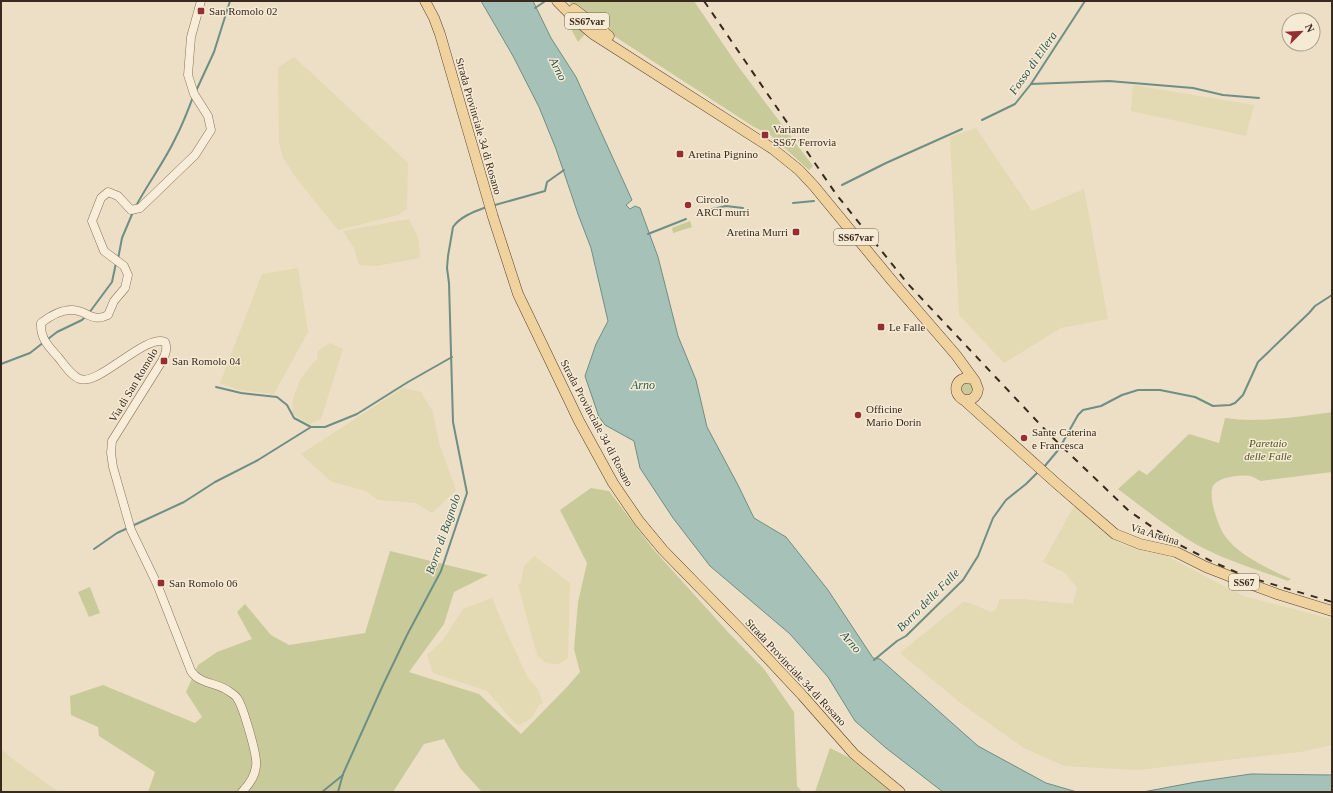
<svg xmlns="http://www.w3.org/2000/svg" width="1333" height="793" viewBox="0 0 1333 793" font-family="'Times New Roman',serif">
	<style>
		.farmland { fill: #e3d9b2 }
		.green { fill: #c8cb99 }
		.water { fill: #a6c1b8; stroke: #6d8f85 }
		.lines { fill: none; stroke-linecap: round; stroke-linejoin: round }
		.stream { stroke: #6d8f85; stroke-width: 2 }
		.minor-casing { stroke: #88715b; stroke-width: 9 }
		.major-casing { stroke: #56402f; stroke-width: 11 }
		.minor { stroke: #f8edd8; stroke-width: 8 }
		.major { stroke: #efd29e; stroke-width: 10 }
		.rail { stroke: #382a1f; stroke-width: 2; stroke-dasharray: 7 7; stroke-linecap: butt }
		.poi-dot { fill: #962d32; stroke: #f5ead4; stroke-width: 1.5 }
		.labels { text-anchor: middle; stroke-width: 3; stroke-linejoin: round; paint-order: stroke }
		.shield { fill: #f5ead4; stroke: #716455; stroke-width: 1 }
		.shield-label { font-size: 10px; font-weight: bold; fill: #382a1f }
		.poi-label { font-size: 11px; fill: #382a1f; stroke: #f5ead4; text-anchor: start }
		.street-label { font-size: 11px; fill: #382a1f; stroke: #f5ead4 }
		.park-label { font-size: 11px; font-style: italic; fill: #4b5426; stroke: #f5ead4 }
		.water-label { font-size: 12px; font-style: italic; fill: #2f5853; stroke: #f5ead4 }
	</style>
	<rect width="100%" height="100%" fill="#eddfc5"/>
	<g class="farmland">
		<polygon points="294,57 408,163 407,209 398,215 338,230 297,179 283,158 279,142 278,68"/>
		<polygon points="1133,85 1254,105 1246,136 1131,111"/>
		<polygon points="976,128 1032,211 1084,189 1108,319 1061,328 1004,363 959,315 950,137"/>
		<polygon points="409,219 418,237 420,258 376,266 359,265 354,248 343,231"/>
		<polygon points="298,268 308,332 274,394 239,390 220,383 262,274"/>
		<polygon points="330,343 343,349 321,419 310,424 292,414 293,399 300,380 312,364 317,360 318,351"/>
		<polygon points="403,388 421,392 433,412 439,443 456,490 432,513 416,503 378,500 366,491 332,482 301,454"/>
		<polygon points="1074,506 1121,544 1165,555 1243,596 1332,619 1332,745 1300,752 1137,770 1064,766 1024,748 962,704 900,653 963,602 970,603 991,612 995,611 1000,599 1022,599 1073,604 1077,588 1065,573 1043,562"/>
		<polygon points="534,556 570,583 568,658 559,664 552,664 545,662 537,655 518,585 521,582 524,566"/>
		<polygon points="492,598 505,629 528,678 537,688 543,703 539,705 532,717 527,721 519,725 515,723 487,691 433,673 427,655 443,640 463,609"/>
		<polygon points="1,749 15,761 59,792 1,792"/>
	</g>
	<g class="green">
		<polygon points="568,1 694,1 738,66 813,166 809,170 769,134 754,127 611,34 575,8"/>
		<polygon points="562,12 586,33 578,42"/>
		<polygon points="690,221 692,227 673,233 672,228"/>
		<polygon points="965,382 974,384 972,396 963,395 960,388"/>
		<path d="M1332 412V472L1261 481C1258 480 1254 477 1250 476 1241 474 1218 477 1213 486 1208 497 1218 526 1225 536 1238 555 1269 569 1291 579L1288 581C1261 571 1231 562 1205 549 1174 533 1146 510 1118 489L1139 470 1147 475 1189 434 1219 443 1225 418C1260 423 1297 417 1332 412Z"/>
		<polygon points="591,488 609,491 653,549 728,632 764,669 794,712 797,786 802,792 482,792 460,768 444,739 424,744 393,792 148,792 155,772 99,736 98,727 71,715 70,696 103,685 195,723 202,717 186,692 198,665 217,652 252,639 237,612 245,604 271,635 289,645 365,633 390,551 488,575 454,592 444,624 409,672 479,694 521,734 567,687 580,672 574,649 578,602 587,563 560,510"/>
		<polygon points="90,587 100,613 89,617 78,592"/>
		<polygon points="830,748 848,757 892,792 815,792"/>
	</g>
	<g class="water">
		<polygon points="481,1 533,1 551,38 576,77 632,200 626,205 630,209 635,206 640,208 658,257 678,336 696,380 707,427 738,485 754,518 786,537 828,590 873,658 880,659 978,746 1046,783 1077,792 943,792 886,748 855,721 828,677 790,634 710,566 673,518 640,468 634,441 605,425 599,417 585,376 596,344 608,321 591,248 578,214 556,149 539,107 513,56"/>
		<polygon points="1251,774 1332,775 1332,792 1143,792 1196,782"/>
	</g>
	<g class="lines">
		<g class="stream">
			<polyline points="535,8 544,2"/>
			<polyline points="1031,84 1109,81 1193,88 1223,95 1259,98"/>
			<polyline points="196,91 214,52 230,1"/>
			<polyline points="982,120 1015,104 1031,84 1085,1"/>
			<polyline points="842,185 886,163 962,129"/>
			<polyline points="793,203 814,201"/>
			<polyline points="495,205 545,191 547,182 564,170"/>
			<path d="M136 206C148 183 165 161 176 137 183 124 188 110 193 97"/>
			<polyline points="712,209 726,206 743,208"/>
			<polyline points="648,234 686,219"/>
			<polyline points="118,259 122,238 133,212"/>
			<polyline points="89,313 112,282 116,263"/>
			<polyline points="48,339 57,332 82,320 86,316"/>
			<polyline points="1,364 30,353 44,342"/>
			<polyline points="216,387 241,393 277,397 287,405 294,418 311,427"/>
			<polyline points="1044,467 1059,449 1078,415 1083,410 1101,406 1122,395 1138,390 1160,390 1195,397 1213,406 1230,405 1235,403 1243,395 1258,362 1309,313 1315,306 1332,295"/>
			<polyline points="132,526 184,502 215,482 258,460 311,427 325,427 357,414 408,382 452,357"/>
			<polyline points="94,549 117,533 128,528"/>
			<polyline points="874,660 897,641 906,636 963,580 978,556 993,518 1006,500 1026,484 1039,471"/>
			<polyline points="322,792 343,775"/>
			<path d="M338 792 343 774 383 685 407 635 441 571 467 493 453 422 449 283 447 268 448 256 453 227C460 217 473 212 484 208"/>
		</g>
		<defs>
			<path id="minor" d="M201 1 191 37 188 75 194 94 208 116 211 130 195 155 140 208 131 210 118 196 108 192 101 198 92 221 104 251 124 266 128 275 125 288 114 301 108 315C92 323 88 311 73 310 61 309 50 316 41 323 40 338 48 346 58 357 64 364 71 376 80 379 99 386 146 333 165 342 168 349 165 355 162 361L112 441 111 453 113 467 131 530 157 584 191 671C200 685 218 682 230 692 233 694 236 696 237 698 243 706 258 757 256 766 255 776 249 785 242 792"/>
			<g id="major">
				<polyline points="425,1 434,18 440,34 493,217 518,294 579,421 613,483 639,521 663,550 744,633 802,695 854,754 900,792"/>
				<path d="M557 1 573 17 593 34 773 149 799 170 814 186 893 282 956 355 975 381 978 389C977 398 970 402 962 399 953 392 955 381 965 378L973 379"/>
				<polyline points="574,9 609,36"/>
				<polyline points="964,400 1056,483 1115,534 1140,544 1176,552 1206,567 1242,581 1277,594 1332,611"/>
			</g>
		</defs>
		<use href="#minor" class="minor-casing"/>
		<use href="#major" class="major-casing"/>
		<use href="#minor" class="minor"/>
		<use href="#major" class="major"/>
		<polyline class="rail" points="704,1 836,194 908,284 1051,436 1129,511 1174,542 1213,562 1245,576 1332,602"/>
	</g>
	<g class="poi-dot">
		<rect x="197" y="7" width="8" height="8" rx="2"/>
		<rect x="761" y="131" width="8" height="8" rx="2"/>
		<rect x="676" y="150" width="8" height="8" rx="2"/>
		<circle cx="688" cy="205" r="4"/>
		<rect x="792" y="228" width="8" height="8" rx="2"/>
		<rect x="877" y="323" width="8" height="8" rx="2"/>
		<rect x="160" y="357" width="8" height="8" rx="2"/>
		<circle cx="858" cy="415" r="4"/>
		<circle cx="1024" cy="438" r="4"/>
		<rect x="157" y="579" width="8" height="8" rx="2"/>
	</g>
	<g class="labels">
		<g class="shield">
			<rect x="565" y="13" width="44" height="16" rx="3"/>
			<rect x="834" y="229" width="44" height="16" rx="3"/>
			<rect x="1229" y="574" width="30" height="16" rx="3"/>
		</g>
		<g class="shield-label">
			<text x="587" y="25">SS67var</text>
			<text x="856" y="241">SS67var</text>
			<text x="1244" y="586">SS67</text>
		</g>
		<g class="poi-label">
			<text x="209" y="15">San Romolo 02</text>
			<text x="773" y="133">Variante<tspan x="773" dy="13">SS67 Ferrovia</tspan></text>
			<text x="688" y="158">Aretina Pignino</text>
			<text x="696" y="203">Circolo<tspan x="696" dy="13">ARCI murri</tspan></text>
			<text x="788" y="236" text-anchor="end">Aretina Murri</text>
			<text x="889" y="331">Le Falle</text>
			<text x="172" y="365">San Romolo 04</text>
			<text x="866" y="413">Officine<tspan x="866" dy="13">Mario Dorin</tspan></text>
			<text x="1032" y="436">Sante Caterina<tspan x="1032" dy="13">e Francesca</tspan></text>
			<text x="169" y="587">San Romolo 06</text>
		</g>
		<g class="street-label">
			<text transform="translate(479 126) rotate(74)" y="4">Strada Provinciale 34 di Rosano</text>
			<text transform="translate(133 385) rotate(-59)" y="4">Via di San Romolo</text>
			<text transform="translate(597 423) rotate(62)" y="4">Strada Provinciale 34 di Rosano</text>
			<text transform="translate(1155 534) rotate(17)" y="4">Via Aretina</text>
			<text transform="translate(796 672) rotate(47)" y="4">Strada Provinciale 34 di Rosano</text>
		</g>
		<g class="park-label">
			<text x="1268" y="447">Paretaio<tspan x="1268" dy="13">delle Falle</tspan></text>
		</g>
		<g class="water-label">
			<text transform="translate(1033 63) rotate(-55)" y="4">Fosso di Ellera</text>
			<text transform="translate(558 69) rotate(63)" y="4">Arno</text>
			<text x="643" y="389">Arno</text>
			<text transform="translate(443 534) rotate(-71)" y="4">Borro di Bagnolo</text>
			<text transform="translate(928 600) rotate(-45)" y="4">Borro delle Falle</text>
			<text transform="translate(851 642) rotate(49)" y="4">Arno</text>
		</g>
	</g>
	<rect width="1333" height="793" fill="none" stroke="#382a1f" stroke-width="4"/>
	<g transform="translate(1301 32) rotate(66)"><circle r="19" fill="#f5ead4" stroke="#a99d8c"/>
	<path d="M0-3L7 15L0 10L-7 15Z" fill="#962d32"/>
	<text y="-6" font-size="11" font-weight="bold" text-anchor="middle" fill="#382a1f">N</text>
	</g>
</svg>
